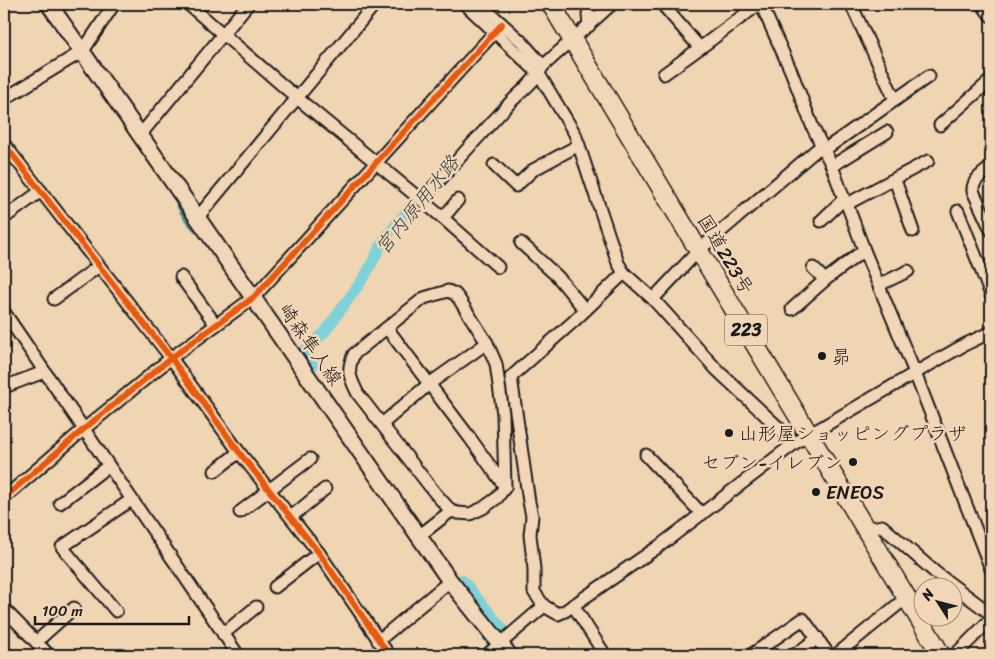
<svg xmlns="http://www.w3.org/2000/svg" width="995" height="659" viewBox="0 0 995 659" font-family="Sriracha,'Klee One',sans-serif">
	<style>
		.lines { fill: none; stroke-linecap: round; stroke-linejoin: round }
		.stream { stroke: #57898d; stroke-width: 3 }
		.canal { stroke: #7fd1d8; stroke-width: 11 }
		.minor-casing { stroke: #1c1c1c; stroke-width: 15 }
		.major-casing { stroke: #1c1c1c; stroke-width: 19 }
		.highway-casing { stroke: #1c1c1c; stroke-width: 21 }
		.minor { stroke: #f2d6b8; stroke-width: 11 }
		.major { stroke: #f2d6b8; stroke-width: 15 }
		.highway { stroke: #f2d6b8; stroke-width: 18 }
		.cycleway-casing { stroke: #f2d6b8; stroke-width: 9 }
		.cycleway { stroke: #e8590c; stroke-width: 6 }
		.poi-dot { fill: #1c1c1c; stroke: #f2d6b8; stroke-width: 2 }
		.labels { text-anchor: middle; stroke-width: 5; stroke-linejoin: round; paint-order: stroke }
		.shield { fill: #f2d6b8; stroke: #5c544b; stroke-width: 1 }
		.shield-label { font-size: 18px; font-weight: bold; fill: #1c1c1c }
		.street-label { font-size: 19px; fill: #1c1c1c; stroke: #f2d6b8 }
		.poi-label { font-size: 19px; fill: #1c1c1c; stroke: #f2d6b8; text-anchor: start }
		.water-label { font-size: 20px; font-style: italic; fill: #35494b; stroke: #f2d6b8 }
	</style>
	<rect width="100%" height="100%" fill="#f0d5b3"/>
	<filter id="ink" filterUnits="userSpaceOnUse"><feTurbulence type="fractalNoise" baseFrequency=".02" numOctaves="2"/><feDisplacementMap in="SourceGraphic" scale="10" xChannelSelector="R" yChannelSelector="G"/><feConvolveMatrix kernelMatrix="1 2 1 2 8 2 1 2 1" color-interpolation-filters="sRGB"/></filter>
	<g filter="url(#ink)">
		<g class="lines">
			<g class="stream">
				<polyline points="38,4 62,35"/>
				<path d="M143 152 176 200C179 213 191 228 202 236"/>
				<polyline points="278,346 304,384"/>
				<polyline points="476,625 488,644 487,650"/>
			</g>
			<g class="canal">
				<polyline points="313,365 304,351 324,333 365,276 385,238 424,191"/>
				<polyline points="462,580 506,633"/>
			</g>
			<defs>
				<g id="minor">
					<polyline points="188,4 296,97 443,218 498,267"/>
					<polyline points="465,4 539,74 575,134 618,263 624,273 653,299 717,370 795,443"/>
					<polyline points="662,4 700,48 759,4"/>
					<polyline points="761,4 791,71 813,128 832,166 844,199 847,204 864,250 915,373 991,569"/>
					<polyline points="982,4 991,16"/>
					<polyline points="589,26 588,14 591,4"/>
					<polyline points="543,66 612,4"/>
					<polyline points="664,74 700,48"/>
					<polyline points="4,99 83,51 114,4"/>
					<polyline points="895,100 929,76"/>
					<polyline points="940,125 991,80"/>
					<polyline points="141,134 248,4"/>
					<polyline points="4,144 171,358 239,452 319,553 389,655"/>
					<polyline points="824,150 895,100 851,4"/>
					<polyline points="494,165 516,186 533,170 579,145"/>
					<polyline points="832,166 887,132"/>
					<path d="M991 167C983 174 972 180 973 191L991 230"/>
					<polyline points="895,180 913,231"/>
					<path d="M422 200C450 168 478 137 507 106 519 93 535 82 543 66L522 42 480 4"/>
					<polyline points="847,204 928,161"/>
					<polyline points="958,211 991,295"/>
					<polyline points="198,217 375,4"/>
					<polyline points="4,218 41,191"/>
					<polyline points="443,218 458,200"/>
					<polyline points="821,221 844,199"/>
					<polyline points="521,243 558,277 585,310"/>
					<polyline points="813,268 825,280"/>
					<polyline points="181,277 216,325"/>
					<polyline points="879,285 908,271"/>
					<path d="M448 291 455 294 459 299 487 343 496 364 503 414 505 487 497 498 483 508 470 514 458 513 451 511 435 493 358 394C350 378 346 371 354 354L424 298Z"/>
					<polyline points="54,299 99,266"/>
					<polyline points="653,299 699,250 821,146"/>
					<polyline points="792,309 825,280 864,250"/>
					<polyline points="4,312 238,655"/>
					<polyline points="387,328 470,438 505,487"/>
					<polyline points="4,387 44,372"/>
					<polyline points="382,424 429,384 487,343"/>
					<polyline points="646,455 702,514"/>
					<polyline points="215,471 239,452"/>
					<polyline points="4,498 84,429 171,358 254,297 502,24"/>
					<polyline points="60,503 108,466"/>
					<polyline points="240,512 310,459"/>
					<polyline points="291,517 325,489"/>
					<polyline points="866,529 882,526 936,573 991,614"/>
					<polyline points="419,536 451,511"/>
					<polyline points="275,587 319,553"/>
					<polyline points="573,605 605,655"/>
					<polyline points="544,606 534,592 534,569 530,535 532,516 529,502 511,377 574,321 624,273"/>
					<polyline points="4,609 49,655"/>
					<polyline points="116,611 62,547 131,500"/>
					<polyline points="223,634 256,607"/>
					<polyline points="378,641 450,581"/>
					<polyline points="36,642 74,608"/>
					<polyline points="487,655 544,606 558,614 565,611 658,547 795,443 915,373 964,345 991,332"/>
					<polyline points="751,655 803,619 829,655"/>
					<polyline points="794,655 818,638"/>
					<polyline points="836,655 906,598"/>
					<polyline points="955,655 991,619"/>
				</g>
				<polyline id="major" points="49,4 450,581 509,655"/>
				<polyline id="highway" points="551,4 941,655"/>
			</defs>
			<use href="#minor" class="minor-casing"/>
			<use href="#major" class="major-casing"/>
			<use href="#highway" class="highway-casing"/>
			<use href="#minor" class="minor"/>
			<use href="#major" class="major"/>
			<use href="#highway" class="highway"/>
			<defs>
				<g id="cycleway">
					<polyline points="4,144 171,358 239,452 319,553 389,655"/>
					<polyline points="4,498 84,429 171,358 254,297 502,24"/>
				</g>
			</defs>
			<use href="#cycleway" class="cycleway-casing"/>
			<use href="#cycleway" class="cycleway"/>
		</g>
	</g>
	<g class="poi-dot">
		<circle cx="822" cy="356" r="5"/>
		<circle cx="729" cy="433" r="5"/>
		<circle cx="853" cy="462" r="5"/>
		<circle cx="816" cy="492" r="5"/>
	</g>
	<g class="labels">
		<rect class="shield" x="725" y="314.5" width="42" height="31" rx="4"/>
		<g class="shield-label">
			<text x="746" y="336">223</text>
		</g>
		<g class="street-label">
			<text transform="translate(726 254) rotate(59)" y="7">国道223号</text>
			<text transform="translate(311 344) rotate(55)" y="7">崎森隼人線</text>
		</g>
		<g class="poi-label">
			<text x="832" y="363">昴</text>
			<text x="739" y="440">山形屋ショッピングプラザ</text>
			<text x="843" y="469" text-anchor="end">セブン-イレブン</text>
			<text x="826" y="499">ENEOS</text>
		</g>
		<g class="water-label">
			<text transform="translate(417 205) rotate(-51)" y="7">宮内原用水路</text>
		</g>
	</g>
	<rect width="995" height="659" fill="none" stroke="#f2d6b8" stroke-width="20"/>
	<rect x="10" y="10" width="975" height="639" fill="none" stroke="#1c1c1c" stroke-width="2" filter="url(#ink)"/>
	<g transform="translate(938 602) rotate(306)"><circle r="24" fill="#f2d6b8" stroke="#9c8c7a"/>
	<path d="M0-4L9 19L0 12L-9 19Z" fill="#1c1c1c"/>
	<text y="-8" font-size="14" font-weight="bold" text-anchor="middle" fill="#1c1c1c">N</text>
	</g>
	<path d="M35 616v8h154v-8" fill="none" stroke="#1c1c1c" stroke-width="2.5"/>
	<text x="42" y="616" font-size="15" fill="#1c1c1c" stroke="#f2d6b8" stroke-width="4" paint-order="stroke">100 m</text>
</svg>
